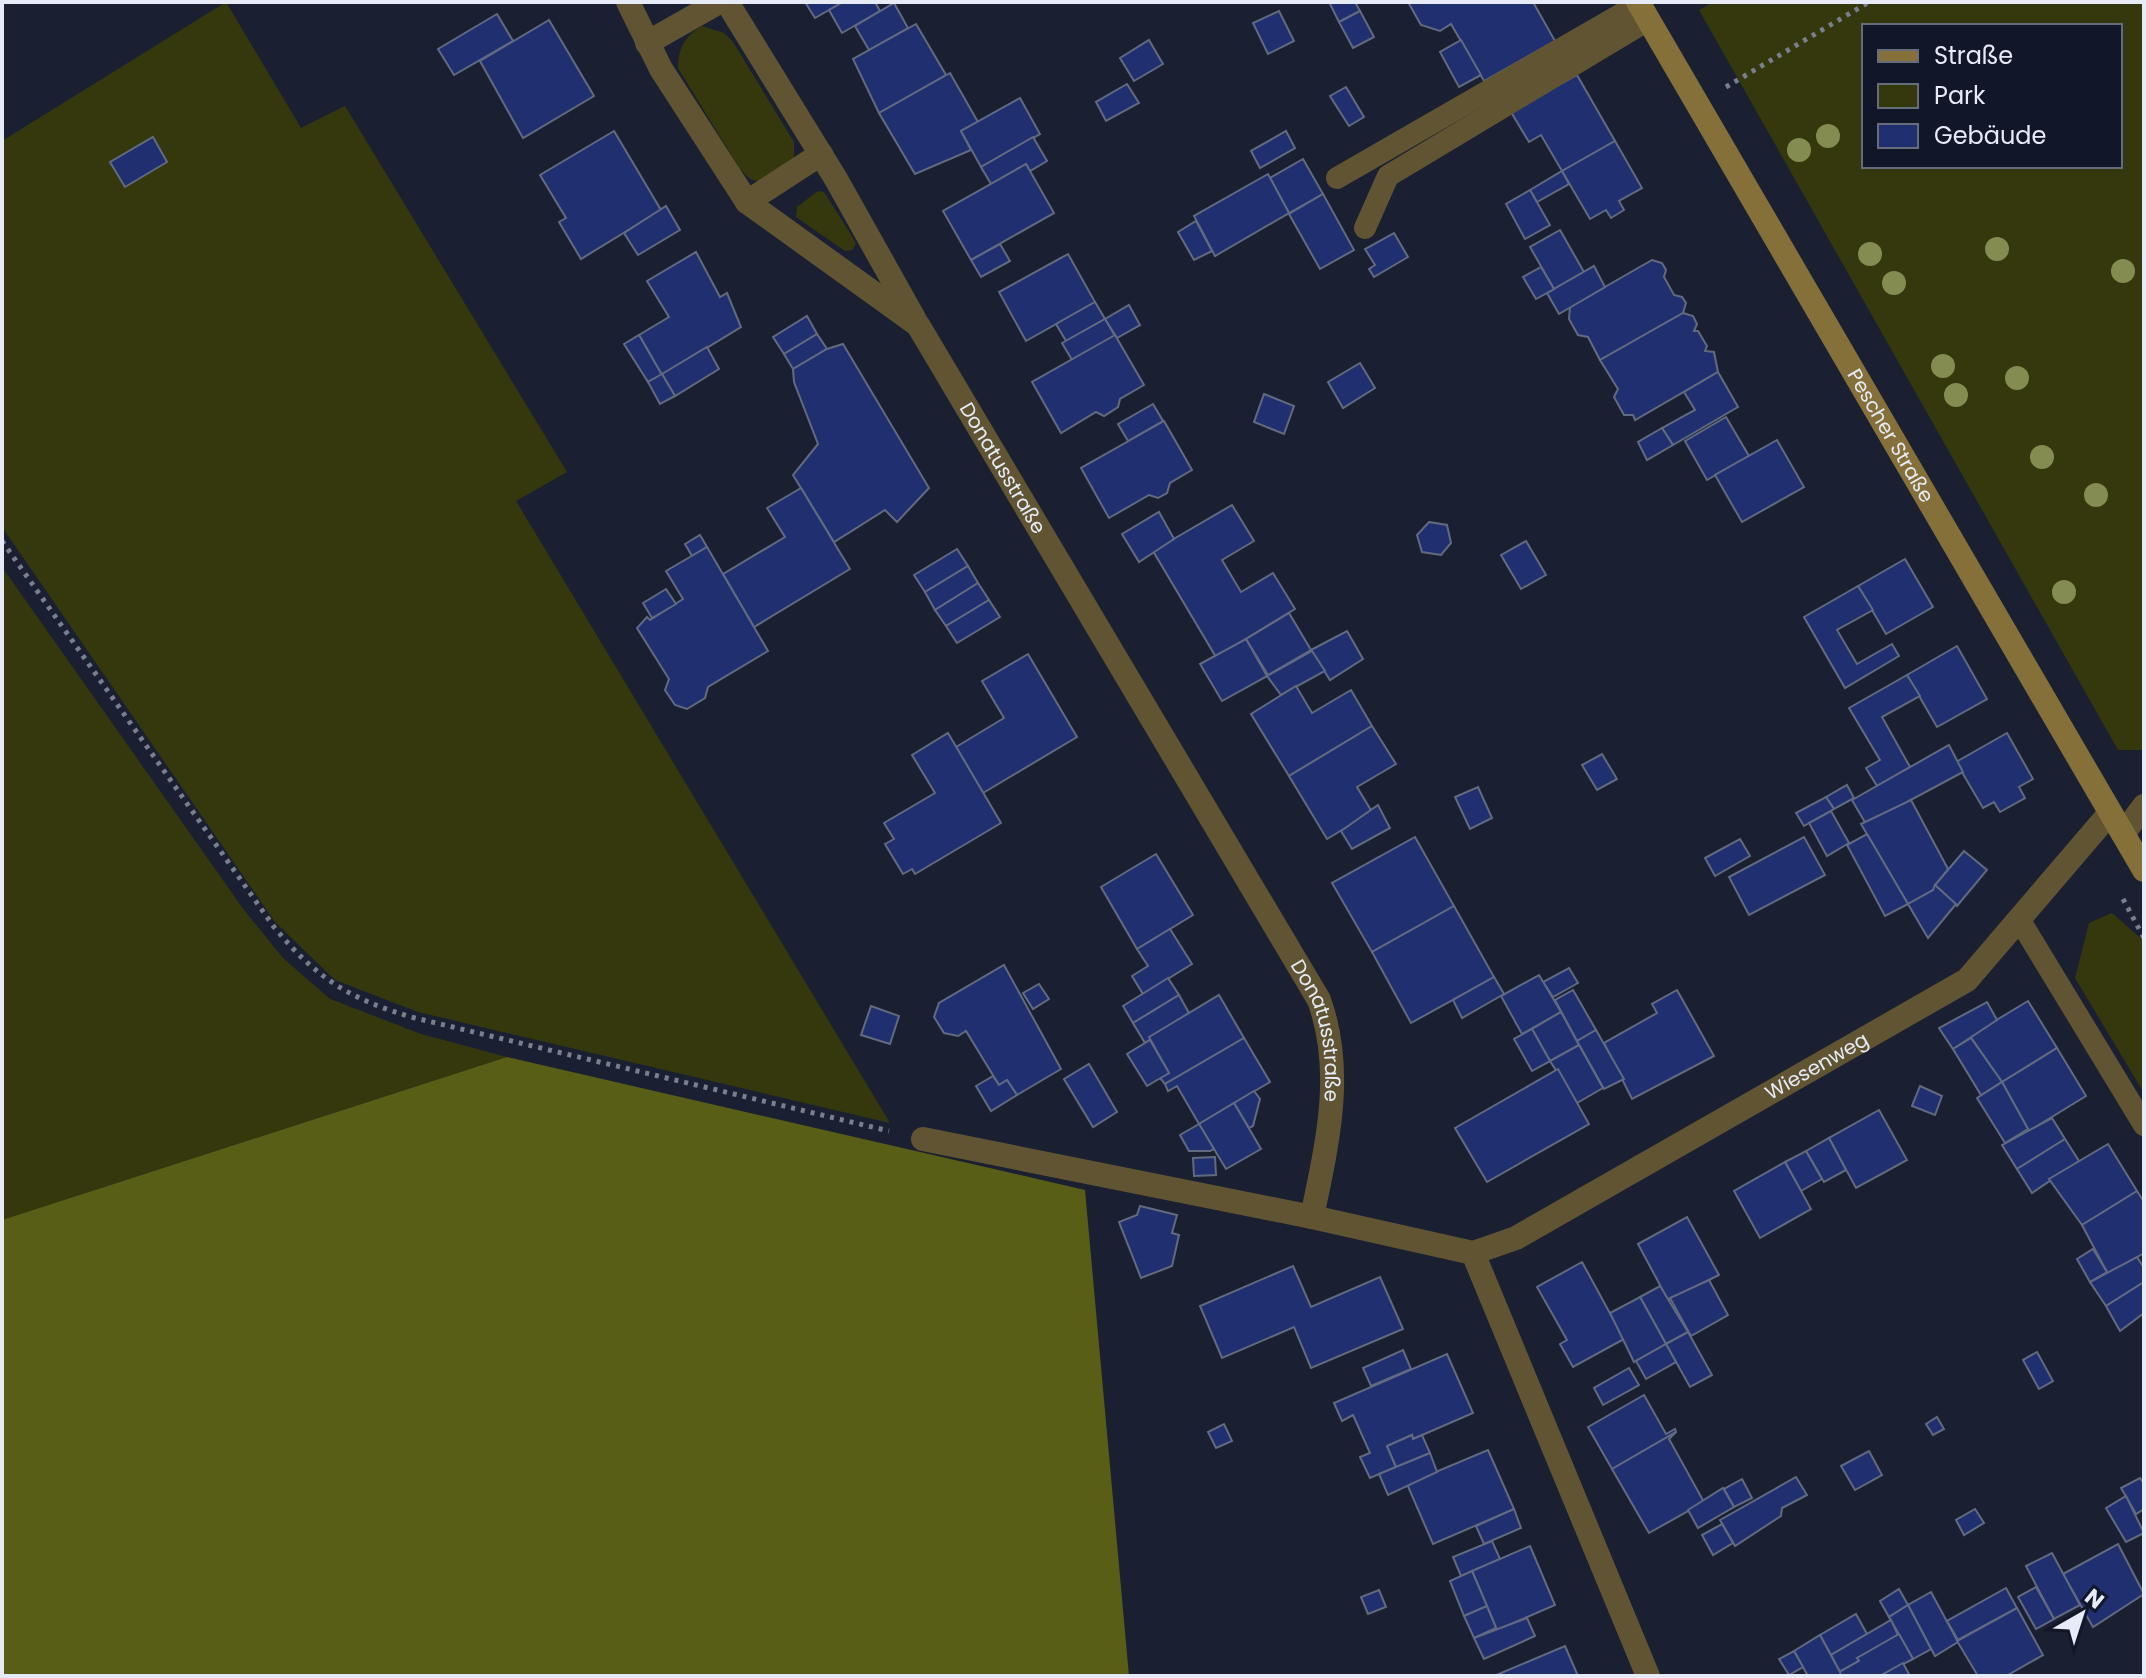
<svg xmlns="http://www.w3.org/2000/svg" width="2146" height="1678" viewBox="0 0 2146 1678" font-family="Poppins,sans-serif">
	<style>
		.green { fill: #35380d; fill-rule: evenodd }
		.forest { fill: #595e16 }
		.building { fill: #1f2f70; stroke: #626a80; stroke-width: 2 }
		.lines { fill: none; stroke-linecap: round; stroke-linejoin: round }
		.path { stroke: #7a7f8f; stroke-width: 5; stroke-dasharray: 4 6; stroke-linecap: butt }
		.service { stroke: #605432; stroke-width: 22 }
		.minor { stroke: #605432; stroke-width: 24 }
		.secondary { stroke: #847038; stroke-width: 24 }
		.tree { fill: #848c51 }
		.labels { text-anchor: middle; stroke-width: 6; stroke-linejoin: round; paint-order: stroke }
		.street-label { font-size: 20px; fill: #e6ebf7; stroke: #111728 }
	</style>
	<rect width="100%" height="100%" fill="#1a2032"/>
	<g class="green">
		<polygon points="226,2 301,128 345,106 567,472 516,501 890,1123 418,1012 335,980 275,922 2,527 2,141"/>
		<path d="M1713 2H2144V750H2118L1699 10ZM2120 26V166H1864V26Z"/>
		<path d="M702 26 724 33 733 42 794 142V158L765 183 750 179 740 169 678 68C678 48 685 36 702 26Z"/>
		<polygon points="818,191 824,192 853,238 856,244 852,250 845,251 796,217 797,207"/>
		<polygon points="2,567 244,910 283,958 330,999 421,1034 507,1057 2,1220"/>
		<polygon points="2112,913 2144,941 2144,1093 2075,978 2089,923"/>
	</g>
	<polygon class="forest" points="507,1057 1085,1190 1129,1676 2,1676 2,1220"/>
	<g class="building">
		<polygon points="805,2 843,2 815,18"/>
		<polygon points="843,2 875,2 880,11 842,33 829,10"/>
		<polygon points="1329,2 1355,2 1360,11 1339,22"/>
		<polygon points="1408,2 1533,2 1555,41 1484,81 1451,24 1440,31 1421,25"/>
		<polygon points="894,3 908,28 869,50 855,26"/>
		<polygon points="1279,11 1294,41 1268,54 1253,23"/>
		<polygon points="1360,11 1374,37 1353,48 1339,22"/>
		<polygon points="497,14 513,41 454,75 438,49"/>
		<polygon points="549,20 594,96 523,138 480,61"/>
		<polygon points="916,24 946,75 879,113 853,59"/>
		<polygon points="1149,40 1163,64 1134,81 1120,58"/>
		<polygon points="1461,40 1481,75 1459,87 1440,52"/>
		<polygon points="950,73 978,122 961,131 971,150 915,174 879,113"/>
		<polygon points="1577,75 1615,141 1562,171 1541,135 1529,142 1511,112"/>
		<polygon points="1127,84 1139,103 1106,121 1096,102"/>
		<polygon points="1346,87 1364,117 1349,126 1330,96"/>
		<polygon points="1020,98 1040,134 981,167 961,131"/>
		<polygon points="614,131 661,210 581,259 559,222 566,218 540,175"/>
		<polygon points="1286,131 1295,148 1260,168 1251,151"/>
		<polygon points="153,137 167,162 125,187 110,162"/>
		<polygon points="1033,137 1047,161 1030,171 1026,164 991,184 981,167"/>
		<polygon points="1615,141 1642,188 1619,201 1624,210 1611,218 1606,210 1590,219 1562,171"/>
		<polygon points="1303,159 1323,194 1289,213 1270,178"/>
		<polygon points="1026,164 1054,213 971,260 943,211"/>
		<polygon points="1562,171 1569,184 1537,202 1530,190"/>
		<polygon points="1268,174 1289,213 1215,256 1194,216"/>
		<polygon points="1530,190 1550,225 1525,239 1506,204"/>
		<polygon points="1323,194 1354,250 1320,269 1289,214"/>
		<polygon points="666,206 680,230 638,255 624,233"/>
		<polygon points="1196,221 1212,251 1194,260 1178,232"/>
		<polygon points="1560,230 1584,272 1554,289 1530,247"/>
		<polygon points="1394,233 1408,257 1374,277 1369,269 1375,265 1365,249"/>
		<polygon points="1000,244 1010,261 981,277 971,260"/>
		<polygon points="696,252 720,297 727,293 741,327 662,375 639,335 669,317 647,281"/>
		<polygon points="1068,254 1095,302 1026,341 999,292"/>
		<polygon points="1652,260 1662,263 1666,270 1664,277 1674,295 1682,297 1686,303 1683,313 1600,360 1588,337 1578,335 1569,319 1570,307"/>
		<polygon points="1594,266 1605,287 1559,314 1547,293"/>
		<polygon points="1541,267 1554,289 1536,299 1523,277"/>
		<polygon points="1095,302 1105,319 1066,341 1056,324"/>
		<polygon points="1129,305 1140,325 1117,338 1105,319"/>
		<polygon points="1683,313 1693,316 1697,324 1694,331 1698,331 1707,346 1705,351 1714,352 1718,372 1635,420 1633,415 1624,415 1614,397 1618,389 1600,360"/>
		<polygon points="807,316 817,334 784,354 773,337"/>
		<polygon points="1105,319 1115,336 1072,360 1062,343"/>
		<polygon points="817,334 827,349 793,369 784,354"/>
		<polygon points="639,335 662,375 648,382 624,344"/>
		<polygon points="1115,335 1144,385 1120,399 1118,407 1104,416 1096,412 1061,433 1032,382"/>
		<polygon points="843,344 929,488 897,522 885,510 834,542 793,475 818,444 794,382 793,369 827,349"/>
		<polygon points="707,347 719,369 675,396 662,374"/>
		<polygon points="1360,363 1375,388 1343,408 1328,382"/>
		<polygon points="1718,372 1738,407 1673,445 1662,428 1695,410 1684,392"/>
		<polygon points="662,374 675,396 660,404 648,382"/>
		<polygon points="1264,394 1294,406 1284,434 1254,422"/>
		<polygon points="1153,404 1163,421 1128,441 1118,424"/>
		<polygon points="1726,417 1749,456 1707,480 1685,441"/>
		<polygon points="1164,421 1192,470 1170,483 1167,493 1158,498 1149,495 1109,518 1081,468"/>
		<polygon points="1662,428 1673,445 1647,460 1638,442"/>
		<polygon points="1777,440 1804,487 1742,522 1715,475"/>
		<polygon points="801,488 850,569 754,627 723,574 785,537 767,508"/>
		<polygon points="1232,505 1254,541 1222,560 1241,592 1273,573 1295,609 1216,657 1153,551"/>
		<polygon points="1159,512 1174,539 1139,562 1122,534"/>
		<polygon points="1429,522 1447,525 1451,543 1441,555 1422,552 1417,535"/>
		<polygon points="700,535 707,547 692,556 685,544"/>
		<polygon points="1526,541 1546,575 1521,589 1501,555"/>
		<polygon points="707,547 768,651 708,687 705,698 687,709 675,705 665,690 669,679 637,628 647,617 650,620 683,599 666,571"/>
		<polygon points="957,549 968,566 925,592 914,575"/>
		<polygon points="1905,559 1933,607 1886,634 1858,586"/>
		<polygon points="968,566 978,583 935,610 925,592"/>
		<polygon points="978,583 989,600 946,626 935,610"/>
		<polygon points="1858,586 1873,610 1837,630 1857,664 1892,644 1899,656 1845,688 1804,617"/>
		<polygon points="666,589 676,604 652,618 643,603"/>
		<polygon points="989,600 1000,617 957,643 946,626"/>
		<polygon points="1289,613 1311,650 1268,675 1246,639"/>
		<polygon points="1347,631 1363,659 1330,680 1311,650"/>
		<polygon points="1246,639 1267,676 1222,701 1200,664"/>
		<polygon points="1957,646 1987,699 1937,727 1907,675"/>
		<polygon points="1312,651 1325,671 1281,695 1267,676"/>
		<polygon points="1028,654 1077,737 983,793 956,747 1004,718 982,681"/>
		<polygon points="1907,675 1920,696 1882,717 1910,767 1877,786 1866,768 1880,760 1849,708"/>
		<polygon points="1296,686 1312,713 1351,690 1372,726 1289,776 1251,714"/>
		<polygon points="1372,726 1396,764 1357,787 1372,812 1327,839 1289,776"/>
		<polygon points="948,733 1001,823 915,874 912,869 903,874 885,844 894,839 884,823 935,793 912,755"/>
		<polygon points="2007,733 2033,779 2019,787 2025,798 2000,812 1994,802 1983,808 1956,762"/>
		<polygon points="1949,745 1963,772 1866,824 1852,800"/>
		<polygon points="1602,754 1617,779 1597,790 1582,765"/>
		<polygon points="1847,785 1854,798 1834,809 1826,797"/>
		<polygon points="1478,787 1492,818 1470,829 1455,797"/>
		<polygon points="1826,797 1834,809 1804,826 1796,813"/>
		<polygon points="1911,800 1948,869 1933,890 1908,904 1861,824"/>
		<polygon points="1378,805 1390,828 1352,849 1341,831"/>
		<polygon points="1831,811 1849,843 1827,856 1809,823"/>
		<polygon points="1867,834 1908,904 1885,916 1847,845"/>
		<polygon points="1415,837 1454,906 1372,952 1332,883"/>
		<polygon points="1804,837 1825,875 1749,915 1729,877"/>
		<polygon points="1740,839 1750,856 1715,876 1705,858"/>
		<polygon points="1964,851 1987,870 1957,906 1935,885"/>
		<polygon points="1156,854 1193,915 1137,949 1101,887"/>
		<polygon points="1935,885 1956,904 1928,938 1908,904 1933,890"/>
		<polygon points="1454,906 1494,977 1411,1023 1372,952"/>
		<polygon points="1170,929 1192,964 1143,994 1132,976 1148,966 1137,949"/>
		<polygon points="1004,965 1061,1069 1017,1095 1007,1080 999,1085 966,1031 958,1036 944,1033 934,1017 939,1003"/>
		<polygon points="1569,968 1578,983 1553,997 1543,982"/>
		<polygon points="1539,975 1561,1012 1522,1034 1501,996"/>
		<polygon points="1494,977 1504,994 1462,1018 1453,1000"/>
		<polygon points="1168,978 1179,995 1133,1023 1123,1006"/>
		<polygon points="1039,984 1049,999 1033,1009 1023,993"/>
		<polygon points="1573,990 1596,1030 1577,1041 1555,1000"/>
		<polygon points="1677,990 1714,1056 1632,1099 1604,1043 1657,1013 1652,1004"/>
		<polygon points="1179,995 1189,1013 1145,1043 1133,1023"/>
		<polygon points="1219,995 1244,1038 1165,1084 1160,1078 1169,1073 1149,1037"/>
		<polygon points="2028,1001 2057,1048 2002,1082 1970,1036"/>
		<polygon points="1987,1002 1997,1020 1953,1049 1939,1028"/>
		<polygon points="871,1006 899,1016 890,1044 861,1035"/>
		<polygon points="1561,1012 1579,1045 1550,1061 1532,1029"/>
		<polygon points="1532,1029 1550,1061 1532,1071 1514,1039"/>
		<polygon points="1596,1030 1624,1079 1604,1089 1577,1041"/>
		<polygon points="1244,1038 1270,1082 1199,1124 1177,1086 1168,1091 1165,1084"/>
		<polygon points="1971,1038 2002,1082 1981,1095 1953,1049"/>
		<polygon points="1150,1040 1169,1073 1147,1086 1127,1054"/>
		<polygon points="1579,1045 1603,1088 1577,1103 1550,1061"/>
		<polygon points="2057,1048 2086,1096 2029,1131 2002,1082"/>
		<polygon points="1089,1064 1117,1112 1093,1127 1064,1079"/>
		<polygon points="1558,1069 1589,1124 1487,1182 1455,1128"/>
		<polygon points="993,1076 999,1085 1007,1080 1017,1095 991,1111 976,1086"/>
		<polygon points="2002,1082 2028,1129 2005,1143 1977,1098"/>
		<polygon points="1920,1086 1942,1096 1935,1115 1912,1106"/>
		<polygon points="1254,1091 1260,1099 1253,1126 1249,1128 1234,1103"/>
		<polygon points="1234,1103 1261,1149 1226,1169 1199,1124"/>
		<polygon points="1879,1110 1907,1160 1856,1188 1829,1138"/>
		<polygon points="2052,1118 2065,1139 2017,1169 2002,1145"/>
		<polygon points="1199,1124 1214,1149 1210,1151 1189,1151 1180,1135"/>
		<polygon points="1829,1138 1846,1170 1824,1182 1806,1151"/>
		<polygon points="2065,1139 2079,1161 2032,1193 2017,1169"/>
		<polygon points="2108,1144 2137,1191 2082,1225 2049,1179"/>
		<polygon points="1806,1151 1822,1179 1801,1191 1785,1162"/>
		<polygon points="1215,1157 1216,1175 1194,1176 1193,1158"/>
		<polygon points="1785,1162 1811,1209 1760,1238 1734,1191"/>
		<polygon points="2137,1191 2144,1202 2144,1253 2108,1274 2082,1225"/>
		<polygon points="1140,1206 1177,1215 1172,1233 1179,1235 1172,1266 1141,1278 1119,1222 1137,1215"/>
		<polygon points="1687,1217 1719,1275 1668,1300 1638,1244"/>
		<polygon points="2093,1249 2107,1272 2090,1282 2077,1259"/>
		<polygon points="2137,1257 2144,1268 2144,1282 2106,1306 2090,1282"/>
		<polygon points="1582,1262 1624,1339 1573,1367 1560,1344 1567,1340 1537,1287"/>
		<polygon points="1293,1266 1311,1307 1380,1277 1403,1329 1311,1368 1294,1327 1222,1358 1200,1306"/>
		<polygon points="1709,1280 1728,1315 1691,1336 1670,1298"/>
		<polygon points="2144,1282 2144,1313 2120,1331 2106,1306"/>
		<polygon points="1660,1286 1688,1332 1666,1344 1640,1297"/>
		<polygon points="1640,1297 1666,1344 1634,1362 1610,1313"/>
		<polygon points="1688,1332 1712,1375 1690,1387 1666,1344"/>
		<polygon points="1666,1344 1676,1362 1646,1379 1636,1361"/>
		<polygon points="1403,1350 1411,1369 1371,1386 1363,1368"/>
		<polygon points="2037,1352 2053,1381 2039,1389 2023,1360"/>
		<polygon points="1447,1354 1473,1413 1413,1439 1412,1435 1387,1446 1396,1467 1370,1478 1360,1457 1370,1453 1353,1415 1342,1421 1334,1403"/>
		<polygon points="1629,1368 1639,1385 1603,1405 1594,1388"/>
		<polygon points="1644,1395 1666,1434 1675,1429 1676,1432 1612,1469 1588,1427"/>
		<polygon points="1937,1417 1944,1429 1933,1435 1926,1424"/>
		<polygon points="1224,1424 1232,1441 1216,1448 1208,1432"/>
		<polygon points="1676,1432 1669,1439 1704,1502 1649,1533 1612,1469"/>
		<polygon points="1412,1435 1413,1439 1422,1435 1430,1453 1396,1467 1387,1446"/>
		<polygon points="1488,1450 1514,1509 1433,1544 1407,1484"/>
		<polygon points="1869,1451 1882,1475 1855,1490 1841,1466"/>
		<polygon points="1430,1453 1437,1472 1388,1495 1379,1474"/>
		<polygon points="1796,1477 1807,1495 1782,1508 1781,1516 1735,1546 1720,1520"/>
		<polygon points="2140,1478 2144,1484 2144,1509 2136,1514 2121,1488"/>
		<polygon points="1742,1479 1752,1498 1734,1507 1724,1489"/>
		<polygon points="1723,1488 1734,1507 1698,1528 1688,1510"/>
		<polygon points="2126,1496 2144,1533 2126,1542 2106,1508"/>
		<polygon points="1514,1509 1521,1528 1484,1544 1476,1526"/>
		<polygon points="1975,1509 1984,1523 1964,1535 1956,1520"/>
		<polygon points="1722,1524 1733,1543 1713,1555 1702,1535"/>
		<polygon points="1492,1541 1500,1559 1461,1576 1453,1557"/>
		<polygon points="2118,1544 2144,1594 2093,1627 2063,1574"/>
		<polygon points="1530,1546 1555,1605 1497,1630 1472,1571"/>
		<polygon points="2052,1553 2080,1605 2054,1619 2026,1566"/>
		<polygon points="1472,1571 1487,1606 1464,1616 1450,1581"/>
		<polygon points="2036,1587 2054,1619 2036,1629 2018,1597"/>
		<polygon points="2006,1588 2017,1608 1958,1640 1947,1621"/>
		<polygon points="1899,1589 1908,1605 1889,1617 1880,1601"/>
		<polygon points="1379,1590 1386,1607 1368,1614 1361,1597"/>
		<polygon points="1931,1592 1958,1642 1935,1656 1908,1605"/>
		<polygon points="1908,1605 1931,1649 1913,1659 1889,1617"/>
		<polygon points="1487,1606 1496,1628 1474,1638 1464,1616"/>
		<polygon points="2017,1608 2043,1655 2006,1676 1978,1676 1957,1641"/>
		<polygon points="1856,1614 1867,1634 1831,1655 1820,1635"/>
		<polygon points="1527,1618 1535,1636 1484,1659 1474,1638"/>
		<polygon points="1891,1620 1898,1635 1857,1658 1859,1661 1840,1672 1831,1655"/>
		<polygon points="1899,1634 1913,1659 1880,1676 1841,1676 1839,1672 1859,1661 1857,1658"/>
		<polygon points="1820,1635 1840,1672 1841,1676 1808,1676 1794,1651"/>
		<polygon points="1565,1646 1578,1676 1494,1676"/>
		<polygon points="1794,1651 1803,1667 1789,1675 1779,1659"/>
		<polygon points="1903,1663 1910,1676 1880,1676"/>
	</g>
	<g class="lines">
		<g class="path">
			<polyline points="1726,87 1869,2"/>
			<path d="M2 541 274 927C317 979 351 1000 415 1018L889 1131"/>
			<polyline points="2123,899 2144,938"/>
		</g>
		<g class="service">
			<polyline points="1337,178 1639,4"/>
			<polyline points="1365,228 1388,176 1648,20"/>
			<polyline points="2019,919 2144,1125"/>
		</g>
		<g class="minor">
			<path id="s1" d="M628 2 661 69 747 202 918 325 1319 1000C1345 1072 1327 1144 1312 1217L1473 1253 1648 1676"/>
			<polyline points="727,2 836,179 915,320"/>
			<polyline points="647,43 719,2"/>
			<polyline points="747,202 821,154"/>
			<polyline points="2123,834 2144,806"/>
			<polyline points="923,1139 1312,1217"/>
			<path id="s2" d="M1473 1253 1516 1238 1967 980 2109 814"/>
		</g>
		<path class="secondary" id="s3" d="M1638 2 2144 870"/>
	</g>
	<g class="tree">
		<circle cx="1828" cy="136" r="12"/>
		<circle cx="1799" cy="150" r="12"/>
		<circle cx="1997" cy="249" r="12"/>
		<circle cx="1870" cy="254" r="12"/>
		<circle cx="2123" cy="271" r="12"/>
		<circle cx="1894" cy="283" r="12"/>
		<circle cx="1943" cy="366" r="12"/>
		<circle cx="2017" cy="378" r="12"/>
		<circle cx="1956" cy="395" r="12"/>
		<circle cx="2042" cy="457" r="12"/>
		<circle cx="2096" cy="495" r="12"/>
		<circle cx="2064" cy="592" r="12"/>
	</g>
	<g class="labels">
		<g class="street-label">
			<text dy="7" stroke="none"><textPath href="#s3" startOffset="502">Pescher Straße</textPath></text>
			<text dy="7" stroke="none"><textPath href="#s1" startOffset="610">Donatusstraße</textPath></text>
			<text dy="7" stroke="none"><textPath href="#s1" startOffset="1258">Donatusstraße</textPath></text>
			<text dy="7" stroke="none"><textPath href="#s2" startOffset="392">Wiesenweg</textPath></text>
		</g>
	</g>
	<rect width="2146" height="1678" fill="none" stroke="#e6ebf7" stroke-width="8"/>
	<rect x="1862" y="24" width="260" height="144" fill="#111728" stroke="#666c7b" stroke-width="2"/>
	<rect x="1878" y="50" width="40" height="12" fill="#847038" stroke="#666c7b" stroke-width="2"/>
	<text x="1934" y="64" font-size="24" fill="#e6ebf7">Straße</text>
	<rect x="1878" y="84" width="40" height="24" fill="#35380d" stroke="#666c7b" stroke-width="2"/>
	<text x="1934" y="104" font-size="24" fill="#e6ebf7">Park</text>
	<rect x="1878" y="124" width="40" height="24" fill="#1f2f70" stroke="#666c7b" stroke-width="2"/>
	<text x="1934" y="144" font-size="24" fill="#e6ebf7">Gebäude</text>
	<g transform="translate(2082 1614) rotate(39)" stroke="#111728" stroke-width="6" paint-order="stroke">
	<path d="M0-6L14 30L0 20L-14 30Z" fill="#e6ebf7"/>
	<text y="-12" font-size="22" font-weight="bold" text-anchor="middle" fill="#e6ebf7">N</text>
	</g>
</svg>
